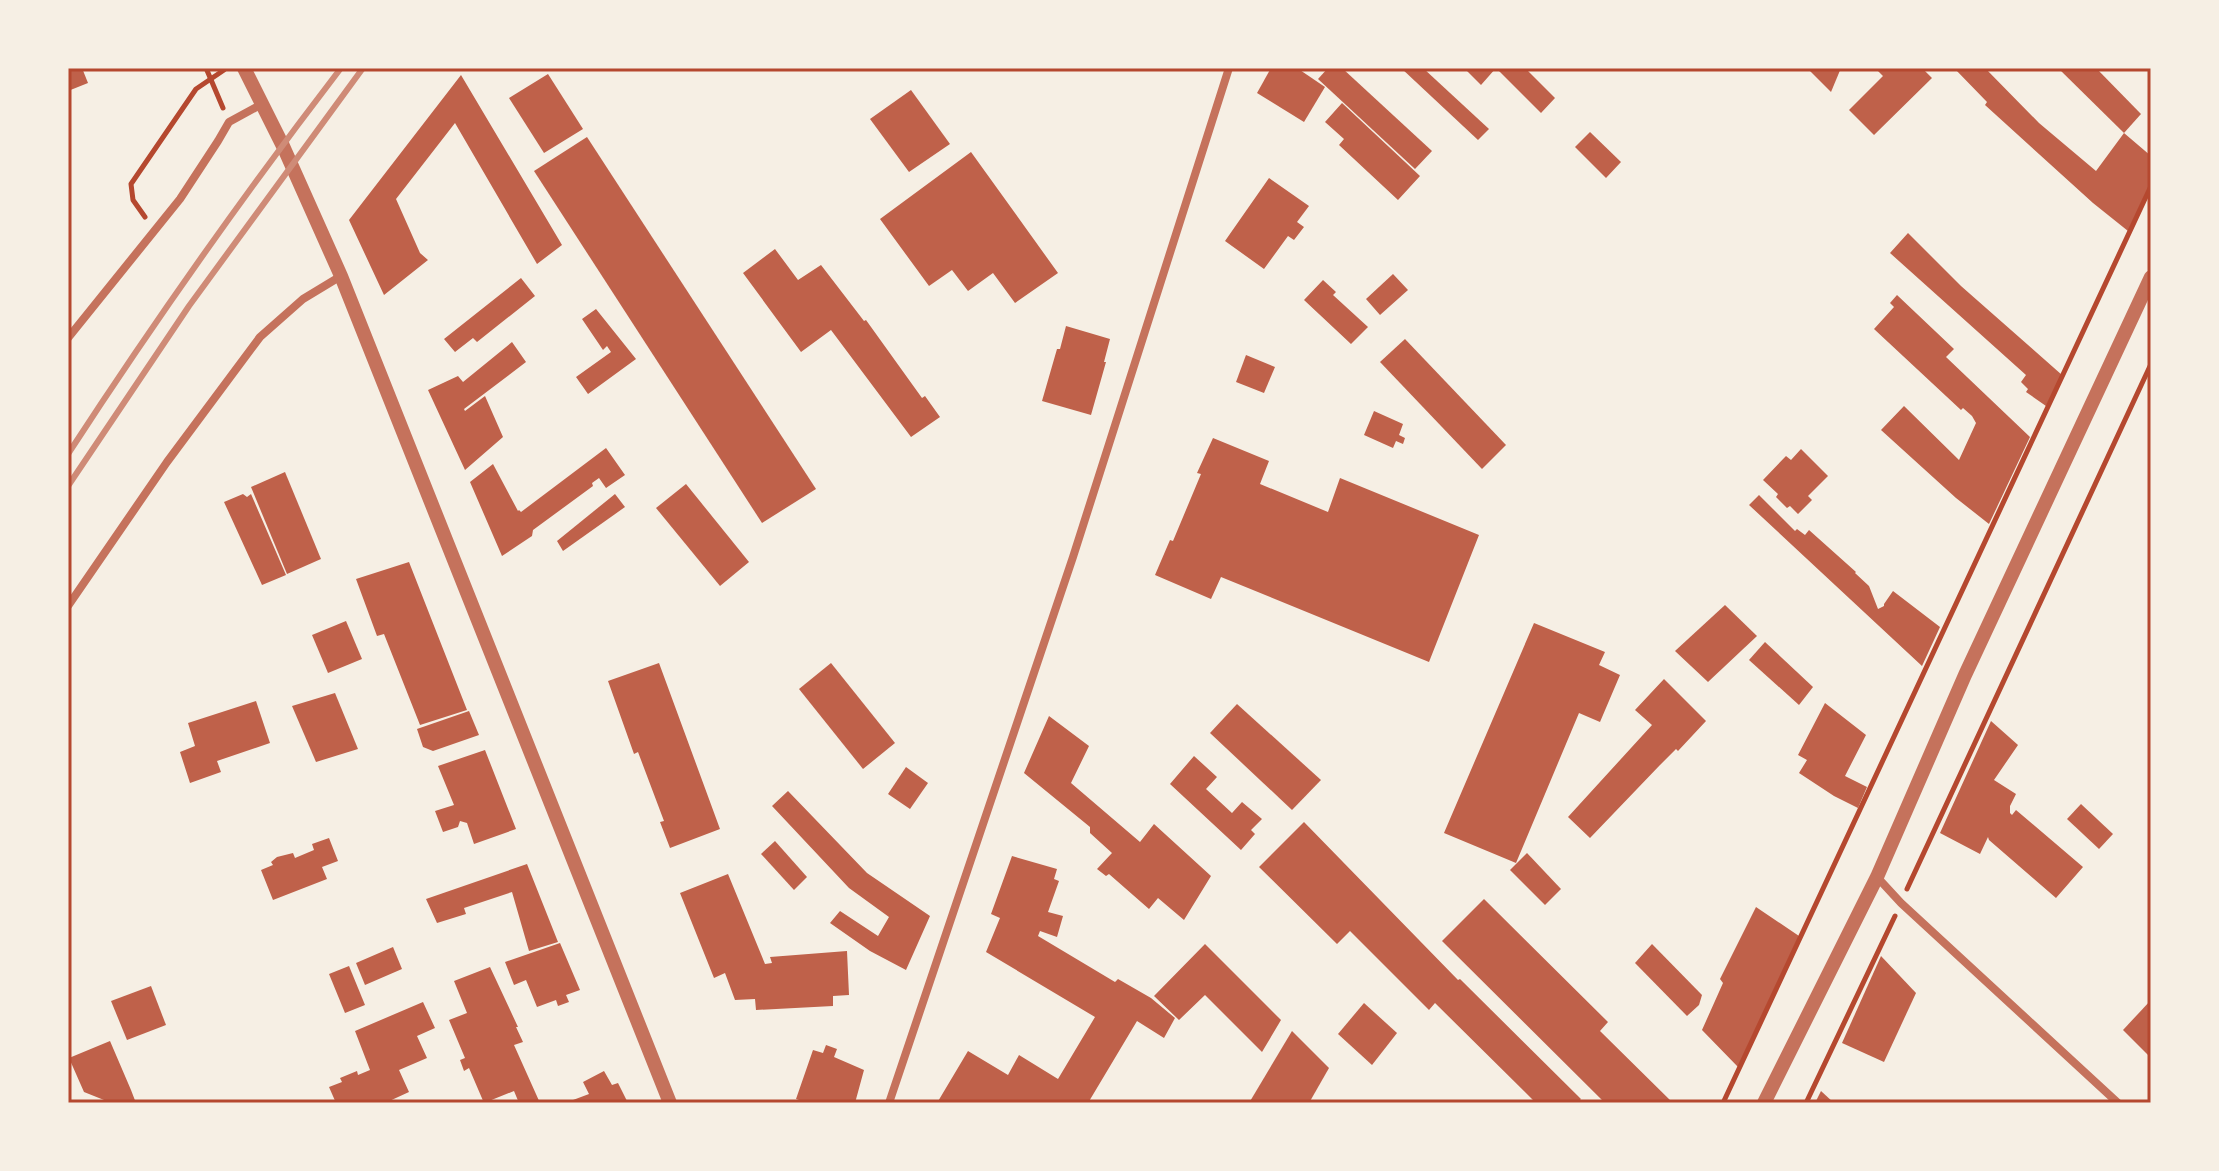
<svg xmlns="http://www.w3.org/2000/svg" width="2219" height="1171" viewBox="0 0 2219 1171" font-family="'Roboto Serif',serif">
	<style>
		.building { fill: #bf614a }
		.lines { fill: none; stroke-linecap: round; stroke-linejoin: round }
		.path { stroke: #b5482f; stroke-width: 5 }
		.minor { stroke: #c5725c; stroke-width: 8 }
		.tertiary { stroke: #c5725c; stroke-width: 14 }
		.rail { stroke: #cf8b77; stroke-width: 6 }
		.neatline { fill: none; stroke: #b5482f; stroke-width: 3 }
	</style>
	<rect width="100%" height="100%" fill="#f6efe4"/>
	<g class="building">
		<polygon points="68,68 82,68 88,83 68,91"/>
		<polygon points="1271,68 1297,68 1325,87 1304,122 1257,93"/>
		<polygon points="1328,68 1342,68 1432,151 1415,169 1318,79"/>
		<polygon points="1401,68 1423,68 1489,129 1478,140"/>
		<polygon points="1464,68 1525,68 1555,98 1541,113 1496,68 1481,85"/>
		<polygon points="1807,68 1841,68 1831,92"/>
		<polygon points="1879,68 1922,68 1932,78 1874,135 1849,110 1883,76 1877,70"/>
		<polygon points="1954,68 1985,68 2039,123 2096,171 2124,133 2151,156 2151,182 2128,231 2093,203 1985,105 1987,102"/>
		<polygon points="2058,68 2096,68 2141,114 2124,133"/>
		<polygon points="548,74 583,129 544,153 509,98"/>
		<polygon points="461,75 562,245 537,264 455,123 396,199 420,253 428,260 384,295 349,220"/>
		<polygon points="911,90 950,144 909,172 870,119"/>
		<polygon points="1342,103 1420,176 1398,200 1339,145 1344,139 1325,122"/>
		<polygon points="1590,132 1621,162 1606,178 1575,147"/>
		<polygon points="587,137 816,489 762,523 534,171"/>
		<polygon points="971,152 1058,273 1015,303 993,273 968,291 952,270 929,286 880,219"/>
		<polygon points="1269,178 1309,206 1297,222 1304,227 1294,240 1288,236 1264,269 1225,241"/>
		<polygon points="1908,233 1961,286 2062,375 2046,406 2026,392 2028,389 2021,382 2026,375 1890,253"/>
		<polygon points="775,249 798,280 821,265 864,321 866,320 922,398 925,396 940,417 911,437 831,330 801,352 743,273"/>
		<polygon points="1393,274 1408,290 1380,315 1366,299"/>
		<polygon points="521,278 535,296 477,342 473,338 455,352 444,339"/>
		<polygon points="1323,280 1336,292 1333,295 1368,327 1351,344 1304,300"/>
		<polygon points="1897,295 1954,349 1946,357 2030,437 1989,524 1956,498 1881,430 1904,406 1959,460 1976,423 1972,416 1963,408 1961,410 1874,329 1894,307 1890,303"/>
		<polygon points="596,309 636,359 588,394 576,377 611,352 607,346 603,350 582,319"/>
		<polygon points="1066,326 1110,339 1104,362 1106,362 1091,415 1042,401 1057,349 1060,349"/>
		<polygon points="1405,339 1506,445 1482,469 1380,362"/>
		<polygon points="512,342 526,362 464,409 465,411 485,396 503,437 465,470 428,390 458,376 463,382"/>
		<polygon points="1246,355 1275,367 1264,393 1236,382"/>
		<polygon points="1374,411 1403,424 1399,435 1405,438 1403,444 1396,441 1393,448 1364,435"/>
		<polygon points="1213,438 1269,461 1260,484 1328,512 1340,478 1479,535 1429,662 1221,577 1211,599 1155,575 1170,540 1173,541 1201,474 1197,473"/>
		<polygon points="606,448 625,475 606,488 599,478 592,483 593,486 533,530 532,536 502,556 470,482 493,464 518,511 519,510 521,512"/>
		<polygon points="1801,449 1828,476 1808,496 1812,500 1798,514 1790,506 1787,508 1776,497 1778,494 1763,480 1786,456 1791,460"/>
		<polygon points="285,472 321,559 287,574 251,487"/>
		<polygon points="686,484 749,562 720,586 656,508"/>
		<polygon points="243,494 247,497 251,494 286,575 262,585 224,502"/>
		<polygon points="615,494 625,507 563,551 557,541"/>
		<polygon points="1759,495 1795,531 1797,529 1805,535 1809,530 1856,572 1855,573 1869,586 1878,609 1884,606 1884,604 1893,591 1940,627 1922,666 1749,505"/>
		<polygon points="409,562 467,710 420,725 384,634 377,636 356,579"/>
		<polygon points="1725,605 1757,636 1708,682 1675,651"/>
		<polygon points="346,621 362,659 328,673 312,635"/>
		<polygon points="1534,623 1605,652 1599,665 1620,675 1600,722 1579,713 1516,863 1444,833"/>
		<polygon points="1765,642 1813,687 1799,705 1749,660"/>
		<polygon points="659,663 720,829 670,848 660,822 664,821 638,752 634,754 608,681"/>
		<polygon points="831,663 895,743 863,769 799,689"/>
		<polygon points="1664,679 1706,721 1678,751 1676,749 1660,765 1590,838 1568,817 1652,725 1635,710"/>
		<polygon points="335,693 358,749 316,762 292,706"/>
		<polygon points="256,701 270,743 217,761 221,772 190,783 180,752 195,746 188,723"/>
		<polygon points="1825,703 1866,735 1845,776 1867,787 1858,808 1834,796 1799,773 1807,760 1798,755"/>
		<polygon points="1237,704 1321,780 1292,810 1210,733"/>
		<polygon points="469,711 479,735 433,751 423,747 417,729"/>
		<polygon points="1049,716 1089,746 1071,783 1140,842 1154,824 1211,876 1184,920 1158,898 1149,909 1109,874 1106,876 1097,869 1112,853 1090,833 1090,827 1024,773"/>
		<polygon points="1991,721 2018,745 1994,780 2016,794 2010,806 2010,813 2012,815 2016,810 2083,867 2056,898 1989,840 1988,837 1980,854 1940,833"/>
		<polygon points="485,750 516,829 474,844 467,823 460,821 458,827 443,832 435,811 454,805 438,766"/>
		<polygon points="1194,756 1217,777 1206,789 1232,813 1242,802 1262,819 1251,830 1255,834 1241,850 1170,784"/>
		<polygon points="906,767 928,783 910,809 888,794"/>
		<polygon points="788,791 867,873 930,916 906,970 870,951 830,923 840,911 878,936 889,917 849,888 772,806"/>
		<polygon points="2081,804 2113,834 2099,849 2067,819"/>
		<polygon points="1304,822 1458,980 1460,979 1581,1099 1577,1103 1536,1103 1435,1003 1429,1010 1350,931 1337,944 1259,867"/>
		<polygon points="329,838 338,861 322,867 327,879 273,900 261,870 273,865 271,862 277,857 293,853 295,858 314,850 312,844"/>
		<polygon points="775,841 807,877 794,890 761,854"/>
		<polygon points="1527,853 1561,889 1545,905 1510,870"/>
		<polygon points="1012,856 1057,869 1054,879 1059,881 1048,912 1063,916 1057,937 1040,931 1038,936 1115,982 1118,979 1151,998 1175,1018 1164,1038 1137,1021 1088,1103 937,1103 968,1051 1008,1075 1019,1055 1058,1079 1095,1017 986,952 1000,918 991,914"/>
		<polygon points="527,864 558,942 529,951 512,892 464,908 466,914 437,923 426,899"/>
		<polygon points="728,874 765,964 772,963 770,957 847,951 849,995 833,996 833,1006 756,1010 755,999 735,1000 725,973 714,978 680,893"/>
		<polygon points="1484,899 1608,1022 1600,1031 1673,1103 1605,1103 1442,941"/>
		<polygon points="1756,907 1799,936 1738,1067 1702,1030 1723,983 1720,979"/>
		<polygon points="560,943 580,990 566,995 569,1002 558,1006 556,1000 537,1007 526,980 514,985 505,962"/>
		<polygon points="1205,944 1281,1020 1262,1052 1205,995 1179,1020 1154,996"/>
		<polygon points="1652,944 1702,995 1699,1005 1687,1016 1635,963"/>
		<polygon points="393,947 402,969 365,985 356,963"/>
		<polygon points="1881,956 1916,993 1884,1062 1842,1043"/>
		<polygon points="349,966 365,1005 345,1013 329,974"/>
		<polygon points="490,967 518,1027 516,1027 523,1042 514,1045 540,1103 519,1103 514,1091 484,1103 469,1068 464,1071 460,1060 465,1058 449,1020 467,1013 454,981"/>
		<polygon points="151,986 166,1025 127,1040 111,1001"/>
		<polygon points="2151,1000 2151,1058 2123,1030"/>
		<polygon points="423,1002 435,1028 417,1036 427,1058 399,1070 409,1092 385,1103 336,1103 329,1087 342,1082 340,1078 357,1071 358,1075 370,1070 355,1031"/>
		<polygon points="1364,1003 1397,1033 1372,1065 1338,1034"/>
		<polygon points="1292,1031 1329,1068 1309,1103 1249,1103"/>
		<polygon points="110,1041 131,1090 136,1103 106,1103 104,1100 84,1092 69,1058"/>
		<polygon points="826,1045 837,1049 834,1057 864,1070 855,1103 808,1103 796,1099 813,1050 823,1053"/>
		<polygon points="604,1071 612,1085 618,1083 628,1103 565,1103 589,1094 583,1082"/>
		<polygon points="1821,1091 1834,1103 1815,1103"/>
	</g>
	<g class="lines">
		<g class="path">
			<polyline points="206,68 223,108"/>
			<polyline points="145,217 133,200 131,184 196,89 224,70"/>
			<polyline points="1907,889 2151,364"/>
			<polyline points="1723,1103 2151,186"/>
			<polyline points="1806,1103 1895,916"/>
		</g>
		<g class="minor">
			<polyline points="68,338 180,199 218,141 229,122 262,104"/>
			<polyline points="68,606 167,462 260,337 303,299 341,276"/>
			<polyline points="1877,877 1901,903 2118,1103"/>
			<polyline points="889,1103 1073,557 1229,68"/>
		</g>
		<g class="tertiary">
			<polyline points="244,68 283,146 341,276 670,1103"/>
			<polyline points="1764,1103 1877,877 1965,675 2151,277"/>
		</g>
		<g class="rail">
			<path d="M68 454C154 322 245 193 341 68"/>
			<polyline points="68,486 189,306 363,68"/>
		</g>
	</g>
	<rect width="2219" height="1171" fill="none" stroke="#f6efe4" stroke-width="140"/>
	<rect x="70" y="70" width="2079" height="1031" class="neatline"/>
</svg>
